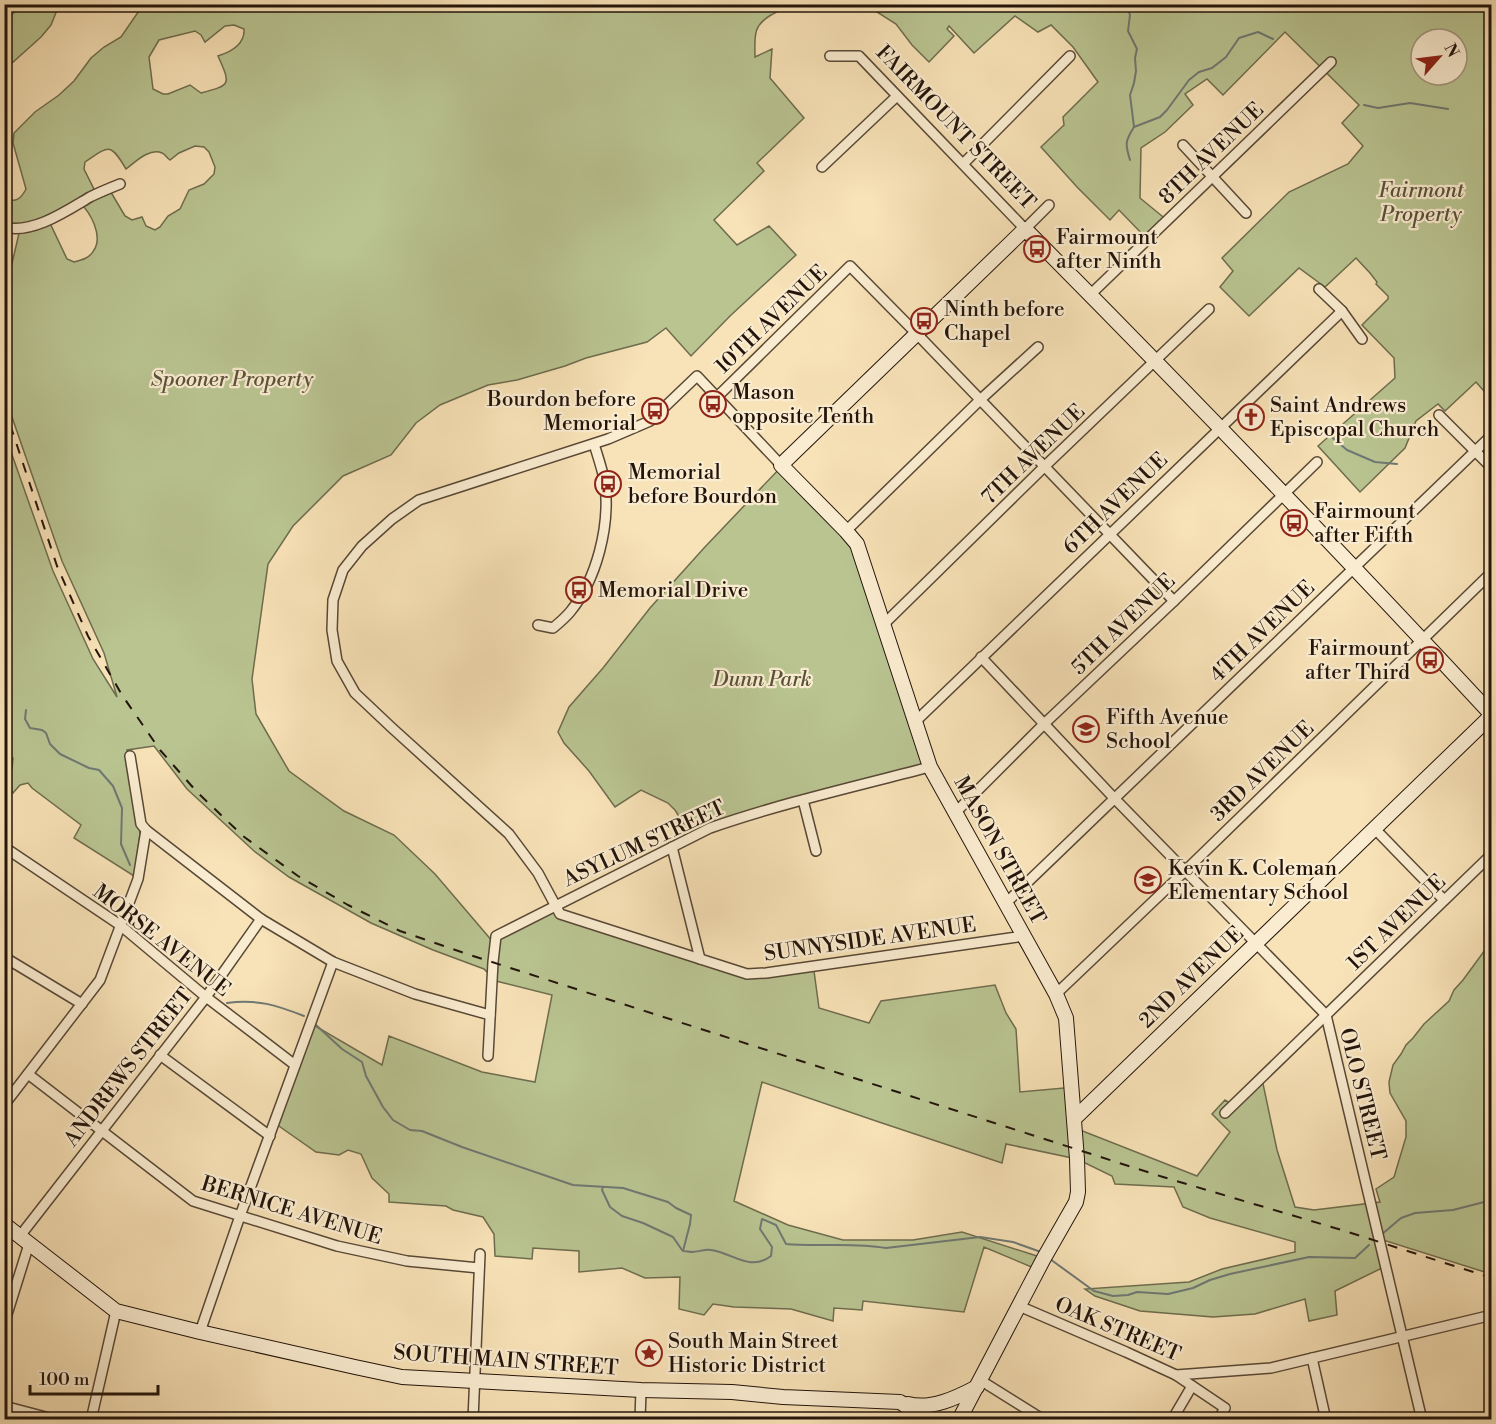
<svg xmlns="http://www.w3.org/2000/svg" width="1496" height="1424" viewBox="0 0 1496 1424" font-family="'Libre Bodoni',serif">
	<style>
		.green { fill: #b9c491; stroke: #6e6c4e; stroke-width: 1.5; fill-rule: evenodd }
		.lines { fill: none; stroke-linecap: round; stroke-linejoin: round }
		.stream { stroke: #6f7873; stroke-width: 2 }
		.street-casing { stroke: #584836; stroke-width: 12 }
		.secondary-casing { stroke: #23140b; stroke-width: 16 }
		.street { stroke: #faecd0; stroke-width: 9 }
		.secondary { stroke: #faecd0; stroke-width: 14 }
		.rail { stroke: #23140b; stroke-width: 2; stroke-dasharray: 10 10; stroke-linecap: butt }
		.labels { text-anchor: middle; stroke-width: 4.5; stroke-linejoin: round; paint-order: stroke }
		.street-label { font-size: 21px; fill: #23140b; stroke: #faecd0 }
		.park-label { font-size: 21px; font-style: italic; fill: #58523a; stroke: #faecd0 }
		.poi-label { font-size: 21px; fill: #23140b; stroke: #faecd0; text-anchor: start }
	</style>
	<rect width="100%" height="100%" fill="#f8e2b7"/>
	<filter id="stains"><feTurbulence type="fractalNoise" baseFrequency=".00333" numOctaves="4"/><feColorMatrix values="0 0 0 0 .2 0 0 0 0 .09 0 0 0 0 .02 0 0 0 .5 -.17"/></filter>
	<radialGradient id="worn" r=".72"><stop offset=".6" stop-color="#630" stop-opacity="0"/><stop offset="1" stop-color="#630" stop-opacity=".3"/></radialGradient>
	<g class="green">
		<path d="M34 5H59L51 25 41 37 11 64 5 81V23C7 21 9 18 11 15 17 9 26 7 34 5Z"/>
		<path d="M143 5H821C810 8 799 7 788 8 782 8 777 12 771 15 752 26 755 37 755 57L772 49 770 78 804 118 757 163 764 171 714 220 737 245 769 226 796 255 730 316 691 356 666 328 647 342 586 358 565 366 517 380 488 385 440 405 416 423 391 455 343 476 293 526 268 564 252 679 256 714 289 771 344 811 394 835 435 874 499 949 500 933 555 905 560 915 750 975 814 971 819 1008 869 1023 881 1001 995 985 1006 1013 1016 1029 1020 1092 1075 1087 1080 1130 1197 1176 1230 1132 1212 1114 1225 1100 1233 1105 1262 1079 1277 1150 1295 1207 1314 1210 1380 1202 1376 1189 1394 1177 1406 1137V1121L1390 1093 1389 1082 1393 1065 1401 1054 1406 1045 1413 1038 1424 1024 1449 1001 1454 990 1463 980 1485 950 1491 943V1274L1377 1238 1384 1267 1335 1291 1337 1315 1309 1321 1305 1299 1255 1314 1213 1317 1140 1311 1095 1296 1085 1289 1189 1282 1222 1269 1295 1252V1242L1210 1218 1183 1207 1174 1187 1115 1184 1112 1176 1077 1159 1006 1144 1002 1163 876 1121 762 1082 734 1201 788 1225 843 1240H913L962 1232 1040 1257 1034 1268 984 1247 964 1312 863 1301 862 1310 834 1308 833 1321 791 1309 734 1307 713 1304 704 1315 679 1309 680 1277 645 1278 622 1268 579 1272V1251L533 1248 532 1259 495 1256 494 1234 483 1217 453 1210 446 1206 389 1202V1194L372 1178 361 1154 348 1150 339 1155 316 1152 276 1124 312 1024 382 1065 389 1036 482 1072 535 1082 552 995 496 981 484 969 433 950 371 923 289 877 254 851 187 789 154 746 127 750 140 834 134 876 74 838 81 825 32 788 28 783 20 785 13 793 6 783 12 768 13 758 4 752V432L53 571 93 659 117 697 104 653 62 561 5 397V286L7 285 20 229 5 226 4 197C15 204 21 199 26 189L13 143 14 133 35 112 59 95 74 81 91 58 104 47 121 37ZM234 25 244 29C245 44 231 52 218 56 231 85 231 85 201 93L190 85 168 94H163L153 89 149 57 159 40 195 31 201 35 205 42 225 26ZM195 146 204 147 209 152 215 167 214 174 204 184 189 190 180 209 168 216 160 227 155 230 146 226 142 217 132 220 125 216 109 189 96 193 84 169 85 162C109 146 110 142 126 169 134 163 150 147 162 153 165 154 167 158 170 160L179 153ZM80 203C91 213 103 236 94 250 90 258 82 260 74 262L67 259 49 221Z"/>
		<path d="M866 5H1491V399L1476 382 1445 411 1438 404 1416 421 1405 448 1360 492 1318 446 1395 378 1394 358 1362 325 1388 299V296L1376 284 1377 282 1370 273 1356 258 1325 287 1299 268 1249 316 1220 287 1233 271 1222 258 1289 192 1348 164 1363 146 1342 123 1359 105 1285 32 1223 95 1207 79 1185 94 1193 105 1165 132 1141 148 1140 198 1168 221 1148 240 1119 210 1110 220 1077 187 1041 147 1064 125 1063 117 1098 82 1073 47 1051 25 1038 32 1015 16 974 53 949 26 947 29 954 36 929 62 912 45 896 24ZM1421 39H1457V75H1421Z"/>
		<polygon points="781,467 855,548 926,766 692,837 675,810 668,803 641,790 615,807 589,771 564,743 558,732 569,707 603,668 650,608 704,548"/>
	</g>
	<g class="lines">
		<g class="stream">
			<polyline points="1025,4 1050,11 1059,4"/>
			<path d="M1126 4 1130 15 1128 31 1137 49 1135 58 1136 71 1134 83 1130 95 1134 127C1125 141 1125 144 1130 160"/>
			<polyline points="1364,105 1378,108 1410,103 1448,109"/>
			<polyline points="1134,127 1160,117 1167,110 1189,80 1199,72 1212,68 1226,57 1239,38 1258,32 1273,39"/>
			<polyline points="1327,433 1347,450 1375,462 1397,464"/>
			<polyline points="26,710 25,719 30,728 42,730 46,733 50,744 60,754 89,768 99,770 113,786 122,808 121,844 130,865"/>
			<path d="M227 1003C258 999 276 1005 304 1016"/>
			<path d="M316 1025 342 1049 362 1062 366 1076 383 1107 393 1120 410 1130 422 1131 462 1147 573 1185 623 1188 668 1202 676 1208 691 1215 690 1224 683 1251C684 1251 691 1252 692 1252 699 1252 704 1249 711 1250 733 1253 750 1272 771 1256L772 1247 760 1229 762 1219 776 1225 786 1244C819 1247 853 1242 886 1248L980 1237 1013 1242 1041 1252"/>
			<polyline points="603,1187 602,1190 610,1207 622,1216 643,1223 673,1237 682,1250"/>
			<polyline points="1381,1235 1401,1218 1415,1213 1453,1210 1492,1200"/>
			<polyline points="1050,1259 1094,1291 1113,1296 1128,1295 1137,1292 1168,1294 1193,1288 1210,1280 1230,1274 1309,1257 1355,1258 1369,1245"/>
		</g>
		<defs>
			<g id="street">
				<polyline points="830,56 859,56 1025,229 1049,205"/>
				<polyline points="1183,145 1246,213"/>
				<polyline points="963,164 1070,56"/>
				<polyline points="822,167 897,96"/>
				<path d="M4 227C32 235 68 210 90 197 100 192 110 188 120 184"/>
				<polyline points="1319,289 1342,311 1362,339"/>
				<polyline points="1091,294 1331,62"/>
				<polyline points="717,397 850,266 916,333 1174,601"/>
				<polyline points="1439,415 1492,468"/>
				<polyline points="781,465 697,376 650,421 608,439 419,500 392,519 362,546 343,570 333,600 332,630 337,661 355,693 391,727 509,834 538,873 560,914 747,974 766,973 1024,936"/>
				<polyline points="846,531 981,399 1038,347"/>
				<path d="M538 625 553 628C559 623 565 618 570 612 597 579 610 526 605 484 603 471 598 457 594 444"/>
				<polyline points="883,625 1045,466 1209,309"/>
				<polyline points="981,657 1114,798 1326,1015 1422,1420"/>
				<polyline points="915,722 1342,311"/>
				<polyline points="803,800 816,851"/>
				<polyline points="955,813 1044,724 1174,601 1317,462"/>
				<polyline points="1374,828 1444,900"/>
				<polyline points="146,830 261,919 333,962 415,994 490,1015"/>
				<polyline points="4,847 120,925 206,997 295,1065"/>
				<polyline points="672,847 700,959"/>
				<polyline points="1006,903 1492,435"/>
				<polyline points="4,957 82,1004"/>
				<polyline points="1056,994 1185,871 1492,572"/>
				<polyline points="160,1055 270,1136"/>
				<path d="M488 1056 493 962 496 936 710 828C782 803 857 786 930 767"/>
				<polyline points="28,1074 193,1201 337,1246 407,1261 479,1268"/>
				<polyline points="4,1105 100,980 138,879 146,830 141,824 130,756"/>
				<polyline points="1225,1113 1492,854"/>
				<polyline points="20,1236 206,997 261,919"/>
				<polyline points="1019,1306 1126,1352 1176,1375 1271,1368 1492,1315"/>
				<polyline points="4,1324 29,1244"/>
				<polyline points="200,1332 240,1216 333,962"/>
				<polyline points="1312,1358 1326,1420"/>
				<polyline points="1176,1375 1225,1408 1218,1420"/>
				<polyline points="980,1380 1044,1420"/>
				<polyline points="4,1406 57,1420"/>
				<polyline points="91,1420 116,1311"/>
				<polyline points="473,1420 480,1254"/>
				<polyline points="640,1420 641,1390"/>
				<polyline points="1172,1420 1192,1386"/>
			</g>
			<g id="secondary">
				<polyline points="1074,1119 1492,715"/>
				<polyline points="4,1224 116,1311 200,1332 355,1367 402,1377 641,1390 732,1392 783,1397 900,1402 927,1420"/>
				<path d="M908 1404C931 1410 956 1398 977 1387"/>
				<path d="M959 1420 1044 1258 1076 1202 1078 1192 1077 1159 1066 1018 1056 994 930 767 857 544 846 531 781 465 1025 229C1183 388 1339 550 1492 715"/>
			</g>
		</defs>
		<use href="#street" class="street-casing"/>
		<use href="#secondary" class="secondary-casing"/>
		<use href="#street" class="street"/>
		<use href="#secondary" class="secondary"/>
		<polyline class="rail" points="4,406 57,566 88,636 122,695 160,750 197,792 243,836 298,876 348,905 400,931 470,955 1163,1177 1345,1231 1492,1278"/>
	</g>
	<defs>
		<symbol id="bus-ring" viewBox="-11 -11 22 22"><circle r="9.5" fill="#faecd0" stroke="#8f2418" stroke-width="1.5"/><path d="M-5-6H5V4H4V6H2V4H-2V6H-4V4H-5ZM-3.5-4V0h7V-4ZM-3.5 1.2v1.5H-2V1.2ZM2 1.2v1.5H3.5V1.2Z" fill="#8f2418"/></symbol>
		<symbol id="church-ring" viewBox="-11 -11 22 22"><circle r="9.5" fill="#faecd0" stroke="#8f2418" stroke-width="1.5"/><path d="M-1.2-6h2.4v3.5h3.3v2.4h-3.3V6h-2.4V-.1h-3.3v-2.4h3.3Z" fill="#8f2418"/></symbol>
		<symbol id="school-ring" viewBox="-11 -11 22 22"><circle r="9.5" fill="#faecd0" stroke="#8f2418" stroke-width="1.5"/><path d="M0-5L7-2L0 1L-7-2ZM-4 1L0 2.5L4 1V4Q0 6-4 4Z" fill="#8f2418"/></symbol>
		<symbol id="sight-ring" viewBox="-11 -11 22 22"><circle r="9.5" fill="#faecd0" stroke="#8f2418" stroke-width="1.5"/><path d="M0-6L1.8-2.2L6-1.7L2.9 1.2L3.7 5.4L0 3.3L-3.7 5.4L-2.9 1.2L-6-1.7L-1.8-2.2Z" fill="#8f2418"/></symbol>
	</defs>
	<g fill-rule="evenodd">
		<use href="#bus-ring" x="1022" y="234" width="30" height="30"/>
		<use href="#bus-ring" x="909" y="306" width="30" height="30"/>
		<use href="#bus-ring" x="698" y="389" width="30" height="30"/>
		<use href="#bus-ring" x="640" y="396" width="30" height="30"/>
		<use href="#church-ring" x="1236" y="402" width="30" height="30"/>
		<use href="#bus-ring" x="593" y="469" width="30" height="30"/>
		<use href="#bus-ring" x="1279" y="508" width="30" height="30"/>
		<use href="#bus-ring" x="564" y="575" width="30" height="30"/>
		<use href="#bus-ring" x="1415" y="645" width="30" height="30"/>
		<use href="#school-ring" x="1071" y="714" width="30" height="30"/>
		<use href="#school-ring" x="1133" y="865" width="30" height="30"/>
		<use href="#sight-ring" x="634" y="1338" width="30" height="30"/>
	</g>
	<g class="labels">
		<g class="street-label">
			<text transform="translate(956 127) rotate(46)" y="7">FAIRMOUNT STREET</text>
			<text transform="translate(1211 153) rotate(-44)" y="7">8TH AVENUE</text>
			<text transform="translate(771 319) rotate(-44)" y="7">10TH AVENUE</text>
			<text transform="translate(1033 454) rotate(-44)" y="7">7TH AVENUE</text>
			<text transform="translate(1115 503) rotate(-44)" y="7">6TH AVENUE</text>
			<text transform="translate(1123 624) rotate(-44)" y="7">5TH AVENUE</text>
			<text transform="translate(1262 631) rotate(-44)" y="7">4TH AVENUE</text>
			<text transform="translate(1262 771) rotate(-44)" y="7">3RD AVENUE</text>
			<text transform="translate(644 843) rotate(-25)" y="7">ASYLUM STREET</text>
			<text transform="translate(1000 850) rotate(61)" y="7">MASON STREET</text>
			<text transform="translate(1396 922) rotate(-44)" y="7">1ST AVENUE</text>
			<text transform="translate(870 939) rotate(-8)" y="7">SUNNYSIDE AVENUE</text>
			<text transform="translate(162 940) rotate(38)" y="7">MORSE AVENUE</text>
			<text transform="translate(1191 977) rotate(-44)" y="7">2ND AVENUE</text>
			<text transform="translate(128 1067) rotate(-52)" y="7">ANDREWS STREET</text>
			<text transform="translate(1363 1094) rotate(76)" y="7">OLO STREET</text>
			<text transform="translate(292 1210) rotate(17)" y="7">BERNICE AVENUE</text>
			<text transform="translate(1118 1329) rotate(23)" y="7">OAK STREET</text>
			<text transform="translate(506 1360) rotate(4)" y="7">SOUTH MAIN STREET</text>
		</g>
		<g class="park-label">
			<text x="1421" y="197">Fairmont<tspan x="1421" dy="24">Property</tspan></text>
			<text x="232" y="386">Spooner Property</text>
			<text x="762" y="686">Dunn Park</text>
		</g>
		<g class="poi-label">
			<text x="1056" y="244">Fairmount<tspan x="1056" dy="24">after Ninth</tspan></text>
			<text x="944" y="316">Ninth before<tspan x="944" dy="24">Chapel</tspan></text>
			<text x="732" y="399">Mason<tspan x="732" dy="24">opposite Tenth</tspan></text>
			<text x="636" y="406" text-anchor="end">Bourdon before<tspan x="636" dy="24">Memorial</tspan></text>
			<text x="1270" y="412">Saint Andrews<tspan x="1270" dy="24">Episcopal Church</tspan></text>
			<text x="628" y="479">Memorial<tspan x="628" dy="24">before Bourdon</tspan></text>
			<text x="1314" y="518">Fairmount<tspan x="1314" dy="24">after Fifth</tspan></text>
			<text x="598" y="597">Memorial Drive</text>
			<text x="1410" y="655" text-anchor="end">Fairmount<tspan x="1410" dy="24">after Third</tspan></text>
			<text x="1106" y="724">Fifth Avenue<tspan x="1106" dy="24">School</tspan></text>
			<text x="1168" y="875">Kevin K. Coleman<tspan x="1168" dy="24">Elementary School</tspan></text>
			<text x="668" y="1348">South Main Street<tspan x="668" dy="24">Historic District</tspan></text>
		</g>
	</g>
	<rect width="1496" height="1424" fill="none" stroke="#f8e2b7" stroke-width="24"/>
	<rect x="6" y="6" width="1484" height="1412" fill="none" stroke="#23140b" stroke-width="3"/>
	<rect x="12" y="12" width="1472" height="1400" fill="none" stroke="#23140b" stroke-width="1.5"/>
	<g transform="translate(1439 57) rotate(62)"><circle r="28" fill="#faecd0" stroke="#a49681" stroke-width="1.5"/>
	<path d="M0-4.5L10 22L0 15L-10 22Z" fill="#8f2418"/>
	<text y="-9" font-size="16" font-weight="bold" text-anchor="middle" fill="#23140b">N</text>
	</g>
	<path d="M30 1385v9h128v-9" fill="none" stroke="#23140b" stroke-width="3"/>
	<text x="39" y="1385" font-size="18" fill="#23140b" stroke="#faecd0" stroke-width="4.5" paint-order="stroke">100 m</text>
	<rect width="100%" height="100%" filter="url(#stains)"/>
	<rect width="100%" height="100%" fill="url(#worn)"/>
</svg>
